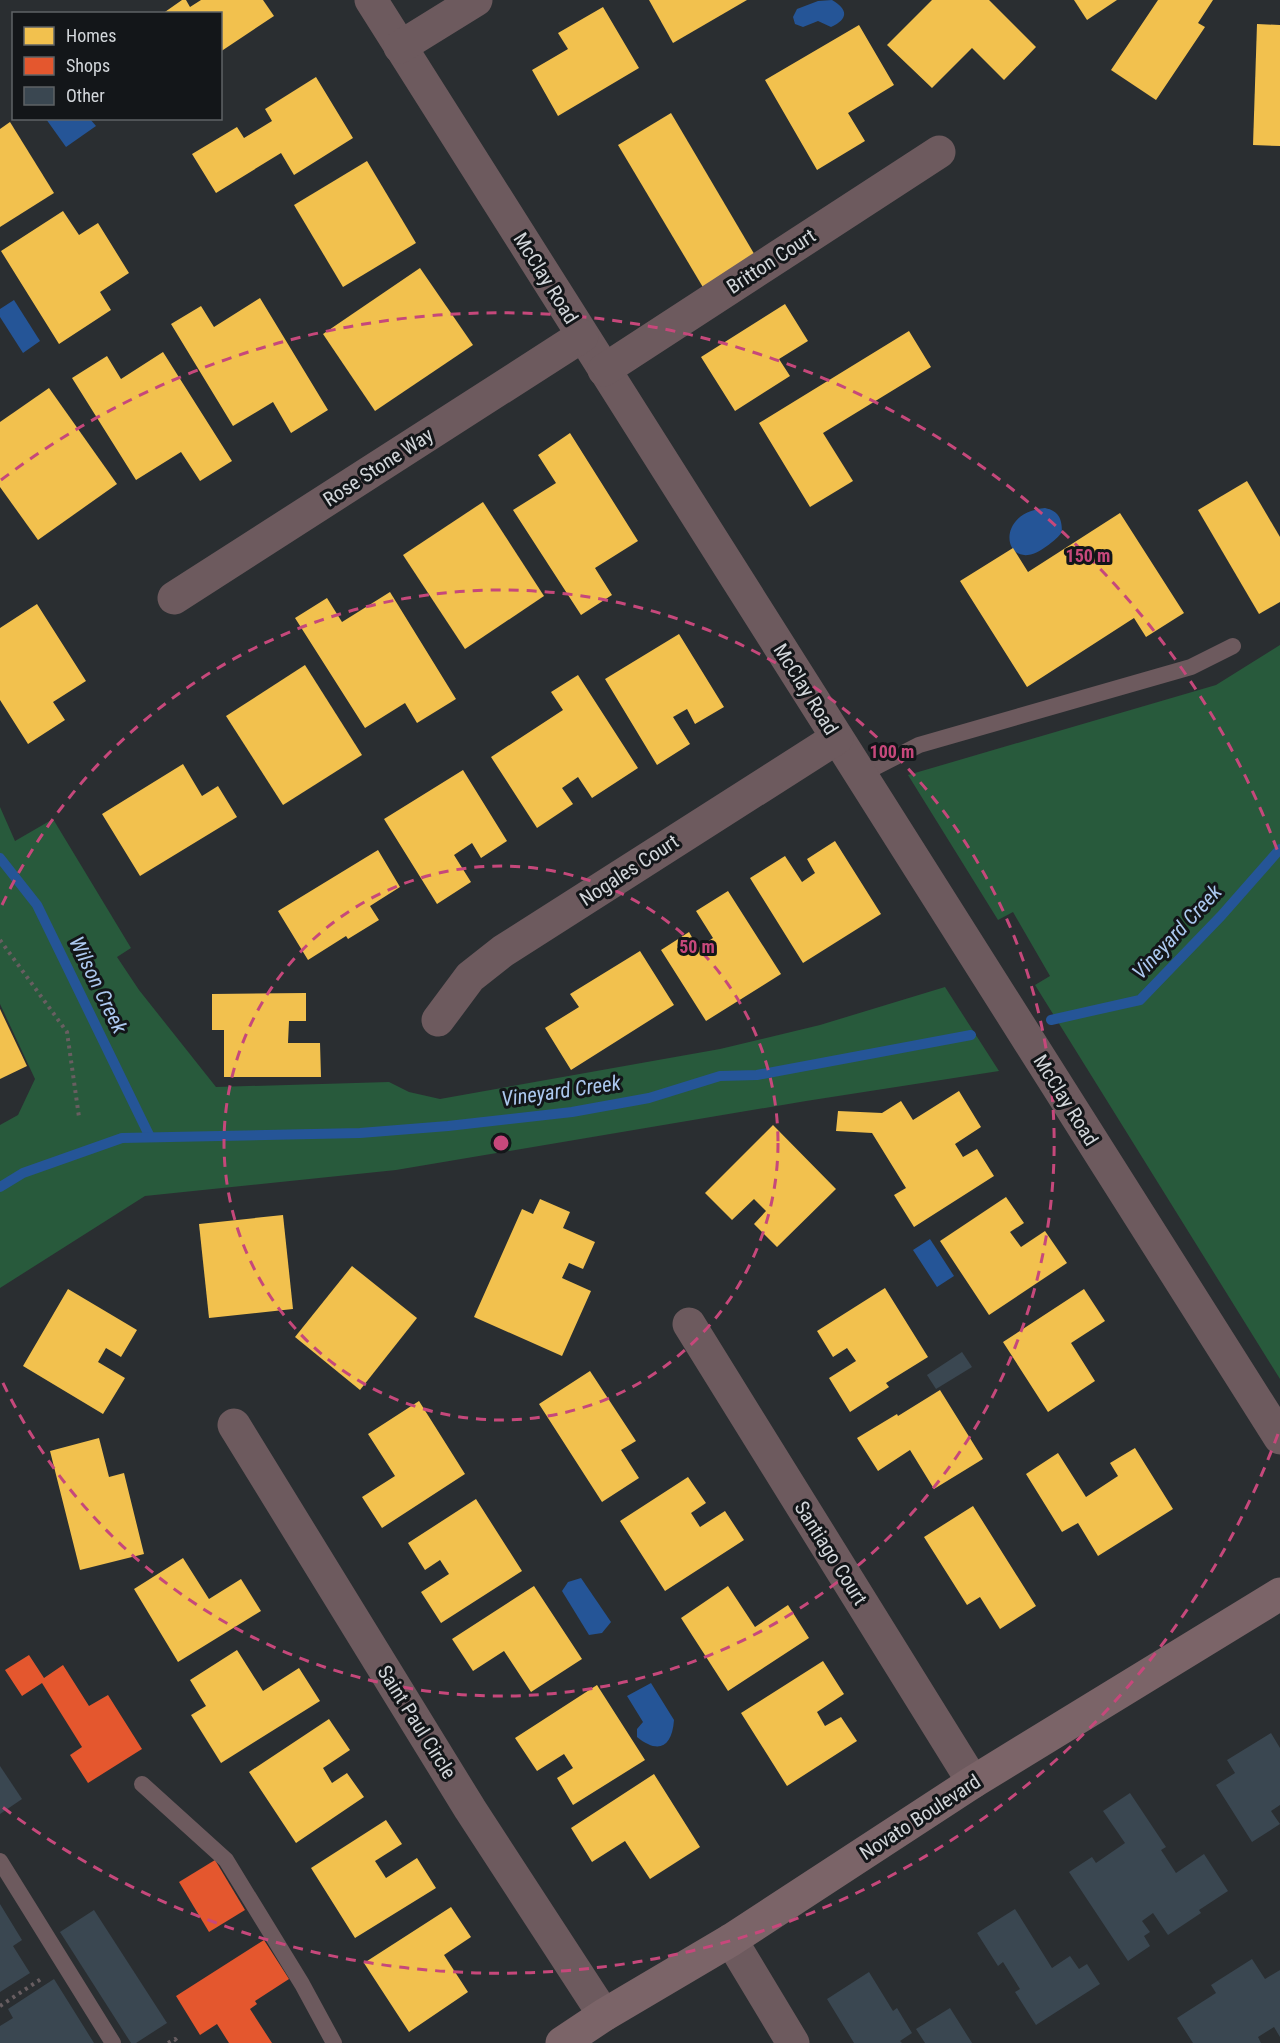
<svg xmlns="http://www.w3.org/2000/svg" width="1280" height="2043" viewBox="0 0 1280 2043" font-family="'Roboto Condensed',sans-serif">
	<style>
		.green { fill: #285a3c }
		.water { fill: #255597 }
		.homes { fill: #f2c14e }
		.shops { fill: #e4572e }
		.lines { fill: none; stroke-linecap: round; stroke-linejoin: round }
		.stream { stroke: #255597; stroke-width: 10 }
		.building { fill: #3a4751 }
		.path { stroke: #685e61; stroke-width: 4; stroke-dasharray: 3 4.5; stroke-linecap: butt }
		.lane { stroke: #6d5a5e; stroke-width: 16 }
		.street { stroke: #6d5a5e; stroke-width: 33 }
		.secondary { stroke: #7b6468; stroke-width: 33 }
		.ring { fill: none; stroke: #c6487b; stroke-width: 3; stroke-dasharray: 10 8 }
		.labels { text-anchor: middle; stroke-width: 6; stroke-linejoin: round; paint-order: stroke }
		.street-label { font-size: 20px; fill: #d2d6da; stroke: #131619 }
		.water-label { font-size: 21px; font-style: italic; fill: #acc8ef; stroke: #131619 }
		.centre { fill: #c6487b; stroke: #131619; stroke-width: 3 }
		.ring-label { font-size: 18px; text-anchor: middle; font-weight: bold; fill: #c6487b; stroke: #131619; stroke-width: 6; stroke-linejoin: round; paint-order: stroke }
	</style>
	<rect width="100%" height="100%" fill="#2a2e31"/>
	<g class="green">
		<polygon points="1280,645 1280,1379 1035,985 1050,976 1013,912 998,920 908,775 1216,685"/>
		<polygon points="0,807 15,841 53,819 131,948 117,957 139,990 216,1087 389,1082 409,1092 440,1099 720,1049 820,1025 945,987 999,1071 806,1101 396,1170 145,1196 0,1288 0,1125 18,1115 35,1079 0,1004"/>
	</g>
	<g class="water">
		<path d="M832 0C848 9 849 19 831 27L818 21 803 27 795 24 793 17 797 9 818 1Z"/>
		<polygon points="46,119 90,119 96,126 66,147"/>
		<polygon points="14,300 40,341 23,353 0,317 0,309"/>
		<path d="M1045 508C1059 511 1062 519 1062 532 1057 539 1051 543 1044 548 1005 576 991 513 1045 508Z"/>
		<polygon points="930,1239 954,1276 937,1287 913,1250"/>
		<polygon points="581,1578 611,1622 602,1633 589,1635 562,1591 568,1582"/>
		<path d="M651 1683 674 1720C672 1748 658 1754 637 1737V1729L643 1722 627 1696Z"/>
	</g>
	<g class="homes">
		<polygon points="182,0 186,0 190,7 201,0 263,0 274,16 220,52 220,14 162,14"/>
		<polygon points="649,0 747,0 673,43"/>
		<polygon points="932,0 989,0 1036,47 1004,80 972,48 932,88 887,45"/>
		<polygon points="1074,0 1117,0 1087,20"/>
		<polygon points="1158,0 1213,0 1198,23 1205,27 1156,100 1111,70"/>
		<polygon points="603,7 639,68 558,116 532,70 568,49 558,33"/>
		<polygon points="1257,24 1280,25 1280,146 1253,145"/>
		<polygon points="859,25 894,85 848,113 865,141 817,170 765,80"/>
		<polygon points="316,77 353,138 294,175 281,153 216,193 192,154 237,127 244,138 272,121 265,109"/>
		<polygon points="671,113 756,257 704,289 618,145"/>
		<polygon points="10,122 54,193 0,227 0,129"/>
		<polygon points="367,161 416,243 343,287 294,205"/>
		<polygon points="63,211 79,235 98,223 129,273 100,292 111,310 59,344 1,251"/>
		<polygon points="420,268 473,345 375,411 323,334"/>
		<polygon points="260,298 328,410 291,433 273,402 233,426 171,324 201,306 214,327"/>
		<polygon points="785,304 808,341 779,359 790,376 735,411 701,357"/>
		<polygon points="909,331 931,367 823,433 853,481 810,507 759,423"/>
		<polygon points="163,352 232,461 200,481 181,452 136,480 72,378 107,356 121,379"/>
		<polygon points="49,388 117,484 38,540 0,487 0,422"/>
		<polygon points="570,433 638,541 595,568 612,595 581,615 513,510 556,483 538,455"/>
		<polygon points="1247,481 1280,537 1280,602 1259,614 1198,510"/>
		<polygon points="483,502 544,596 465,649 403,555"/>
		<polygon points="1120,513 1184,613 1146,637 1134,618 1027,687 960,581 1013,548 1028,572"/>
		<polygon points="390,592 456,699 417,723 405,703 365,728 295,618 327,598 342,622"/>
		<polygon points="37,604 86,681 53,702 65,720 28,744 0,700 0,628"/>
		<polygon points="679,634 724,707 695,724 687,709 673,717 690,744 657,765 605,679"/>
		<polygon points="305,665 362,755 283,805 226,716"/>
		<polygon points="578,675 638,768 592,798 578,777 562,788 573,804 537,828 491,757 563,710 551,692"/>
		<polygon points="183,764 202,796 218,786 237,817 140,876 102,814"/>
		<polygon points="463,770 507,841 481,858 472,843 454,855 471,882 437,904 384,819"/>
		<polygon points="835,841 881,914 803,963 750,878 785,856 802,882 815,873 807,859"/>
		<polygon points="378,850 400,887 370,906 379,920 348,939 346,936 308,960 278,911"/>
		<polygon points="728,891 781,974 706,1021 661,950 689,932 698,948 713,938 696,911"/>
		<polygon points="640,951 674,1005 571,1070 545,1028 579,1007 570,994"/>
		<polygon points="306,993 306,1021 289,1021 288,1043 320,1043 321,1077 224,1077 224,1030 212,1030 212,994"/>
		<polygon points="0,1009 27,1066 0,1079"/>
		<polygon points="959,1091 981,1127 955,1144 963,1157 977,1149 994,1176 914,1227 894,1195 906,1188 872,1133 836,1131 838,1111 882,1113 901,1101 913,1120"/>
		<polygon points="773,1125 836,1189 777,1247 754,1224 766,1211 754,1199 732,1220 705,1193"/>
		<polygon points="1006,1197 1024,1223 1010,1232 1021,1247 1045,1231 1067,1263 989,1315 940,1241"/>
		<polygon points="540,1199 570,1212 563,1228 595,1242 583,1269 569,1263 562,1278 591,1291 562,1356 474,1317 522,1209 533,1214"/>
		<polygon points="283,1215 293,1309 209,1318 199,1224"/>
		<polygon points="352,1266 417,1318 360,1390 295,1337"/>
		<polygon points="885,1288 928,1357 886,1383 889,1387 850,1412 829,1378 856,1361 847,1348 833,1357 817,1331"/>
		<polygon points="68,1289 137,1330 121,1357 106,1348 98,1362 125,1378 103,1414 23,1366"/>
		<polygon points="1084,1289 1105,1321 1071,1343 1095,1381 1048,1412 1003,1342"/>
		<polygon points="590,1371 636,1441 621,1450 639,1478 602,1502 539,1404"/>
		<polygon points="940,1390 983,1459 934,1489 910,1450 878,1471 857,1438 897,1414 898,1416"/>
		<polygon points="419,1401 465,1474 382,1528 362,1497 395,1476 368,1434"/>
		<polygon points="99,1438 109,1477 124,1473 144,1554 80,1570 50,1451"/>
		<polygon points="1135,1448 1173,1509 1098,1556 1078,1523 1062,1532 1026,1474 1058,1453 1086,1497 1118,1476 1110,1463"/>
		<polygon points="688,1477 706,1503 691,1513 700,1527 725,1511 744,1540 665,1591 620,1521"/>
		<polygon points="476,1499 522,1571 441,1623 421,1592 449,1574 440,1560 425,1570 408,1543"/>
		<polygon points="973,1506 1036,1606 1000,1629 980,1597 967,1605 924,1537"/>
		<polygon points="183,1558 209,1599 241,1579 261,1611 178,1662 134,1589"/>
		<polygon points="534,1586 582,1659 531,1692 504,1651 473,1671 452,1639"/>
		<polygon points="728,1586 755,1627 788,1605 809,1638 728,1691 681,1618"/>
		<polygon points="237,1650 263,1691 299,1668 320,1701 221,1763 191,1715 206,1706 190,1680"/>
		<polygon points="823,1661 844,1694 817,1712 825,1726 841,1717 857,1741 787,1786 741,1713"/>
		<polygon points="597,1685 645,1760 573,1805 557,1778 573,1768 564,1754 537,1771 515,1738"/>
		<polygon points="329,1719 350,1750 323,1768 332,1783 347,1773 364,1797 296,1843 249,1772"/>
		<polygon points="654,1774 700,1847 650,1879 625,1841 592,1862 571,1828"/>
		<polygon points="386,1820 402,1844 375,1861 386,1878 417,1858 436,1888 355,1938 311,1868"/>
		<polygon points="451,1907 471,1937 444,1955 468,1992 409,2032 364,1963"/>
	</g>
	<g class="shops">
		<polygon points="29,1655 44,1678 63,1665 89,1706 108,1695 142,1749 88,1783 70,1755 82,1747 42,1683 22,1696 5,1670"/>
		<polygon points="215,1860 245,1910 209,1932 179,1882"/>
		<polygon points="264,1940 289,1979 255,2001 257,2004 250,2009 272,2043 229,2043 217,2024 200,2035 176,1996"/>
	</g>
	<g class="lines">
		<g class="stream">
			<polyline points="0,858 37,905 150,1137"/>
			<polyline points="1051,1020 1140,1000 1221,916 1280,849"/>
			<polyline points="0,1187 23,1173 122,1138 360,1133 448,1126 572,1112 649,1098 720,1076 757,1075 971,1035"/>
		</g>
	</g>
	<g class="building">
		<polygon points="962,1352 972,1367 936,1389 927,1375"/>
		<polygon points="1271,1733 1280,1748 1280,1805 1271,1811 1280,1824 1252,1842 1216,1785 1235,1773 1227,1760"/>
		<polygon points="0,1766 22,1799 0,1814"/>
		<polygon points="1130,1793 1166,1847 1161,1850 1176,1873 1204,1854 1228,1891 1199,1910 1201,1913 1168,1935 1153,1913 1142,1921 1150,1932 1144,1936 1150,1946 1128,1961 1069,1872 1092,1857 1096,1863 1125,1843 1103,1811"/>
		<polygon points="0,1904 22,1940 13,1946 30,1973 0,1992"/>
		<polygon points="1015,1909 1052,1968 1070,1956 1079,1969 1087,1964 1100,1984 1036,2025 1015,1992 1020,1989 1003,1962 998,1966 977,1933"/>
		<polygon points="94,1910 167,2023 136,2043 131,2043 60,1932"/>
		<polygon points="1252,1959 1265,1979 1280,1970 1280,2037 1274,2027 1258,2037 1261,2043 1193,2043 1177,2018 1216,1993 1211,1985"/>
		<polygon points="869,1972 893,2011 897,2008 912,2033 900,2041 902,2043 854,2043 827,1999"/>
		<polygon points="54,1979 94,2043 0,2043 0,2026 13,2018 8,2009"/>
		<polygon points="950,2008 972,2043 925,2043 916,2029"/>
	</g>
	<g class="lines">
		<g class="path">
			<polyline points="0,940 67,1032 79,1117"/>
			<polyline points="0,2006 41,1979"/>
			<polyline points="168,2043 175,2039 178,2043"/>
		</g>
		<g class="lane">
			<polyline points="860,775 919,745 1191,667 1233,646"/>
			<polyline points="142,1784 226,1860 302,1984 334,2043"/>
			<polyline points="0,1861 113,2043"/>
		</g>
		<g class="street">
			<polyline points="371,0 1280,1438"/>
			<polyline points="400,47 476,0"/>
			<polyline points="604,370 939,152"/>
			<polyline points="174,598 582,336"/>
			<polyline points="438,1020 470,977 503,951 837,738"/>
			<polyline points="689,1324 973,1782"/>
			<polyline points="234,1425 470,1809 604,2015"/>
			<polyline points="731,1940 793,2043"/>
		</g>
		<polyline class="secondary" points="562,2043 604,2015 731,1940 973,1782 1280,1594"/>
	</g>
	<g class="ring">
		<circle cx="501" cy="1143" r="277"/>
		<path d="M2 905A553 553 0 1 1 2 1381"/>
		<path d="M1278 1434A830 830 0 0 1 1 1806M1 480A830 830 0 0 1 1278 852"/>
	</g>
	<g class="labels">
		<g class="street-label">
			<text transform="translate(771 261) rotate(-33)" y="7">Britton Court</text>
			<text transform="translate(546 278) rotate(58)" y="7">McClay Road</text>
			<text transform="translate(378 467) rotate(-33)" y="7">Rose Stone Way</text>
			<text transform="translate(806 689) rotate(58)" y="7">McClay Road</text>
			<text transform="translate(629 870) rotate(-33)" y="7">Nogales Court</text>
			<text transform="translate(1066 1100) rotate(58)" y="7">McClay Road</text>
			<text transform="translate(831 1553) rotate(58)" y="7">Santiago Court</text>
			<text transform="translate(417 1722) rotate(58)" y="7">Saint Paul Circle</text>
			<text transform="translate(920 1817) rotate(-33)" y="7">Novato Boulevard</text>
		</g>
		<g class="water-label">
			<text transform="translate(1177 932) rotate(-47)" y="7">Vineyard Creek</text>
			<text transform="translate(98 985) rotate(64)" y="7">Wilson Creek</text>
			<text transform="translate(561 1091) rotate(-8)" y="7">Vineyard Creek</text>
		</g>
	</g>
	<circle cx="501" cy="1143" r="9" class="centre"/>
	<g class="ring-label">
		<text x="1088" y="562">150 m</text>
		<text x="892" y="758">100 m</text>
		<text x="697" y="953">50 m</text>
	</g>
	<rect x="12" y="12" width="210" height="108" fill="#131619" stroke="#5f6366" stroke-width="1.5"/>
	<rect x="24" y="27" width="30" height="18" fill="#f2c14e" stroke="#5f6366" stroke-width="1.5"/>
	<text x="66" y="42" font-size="18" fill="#d2d6da">Homes</text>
	<rect x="24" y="57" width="30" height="18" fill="#e4572e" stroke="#5f6366" stroke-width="1.5"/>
	<text x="66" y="72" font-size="18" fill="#d2d6da">Shops</text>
	<rect x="24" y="87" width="30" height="18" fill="#3a4751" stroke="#5f6366" stroke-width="1.5"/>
	<text x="66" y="102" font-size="18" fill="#d2d6da">Other</text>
</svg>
